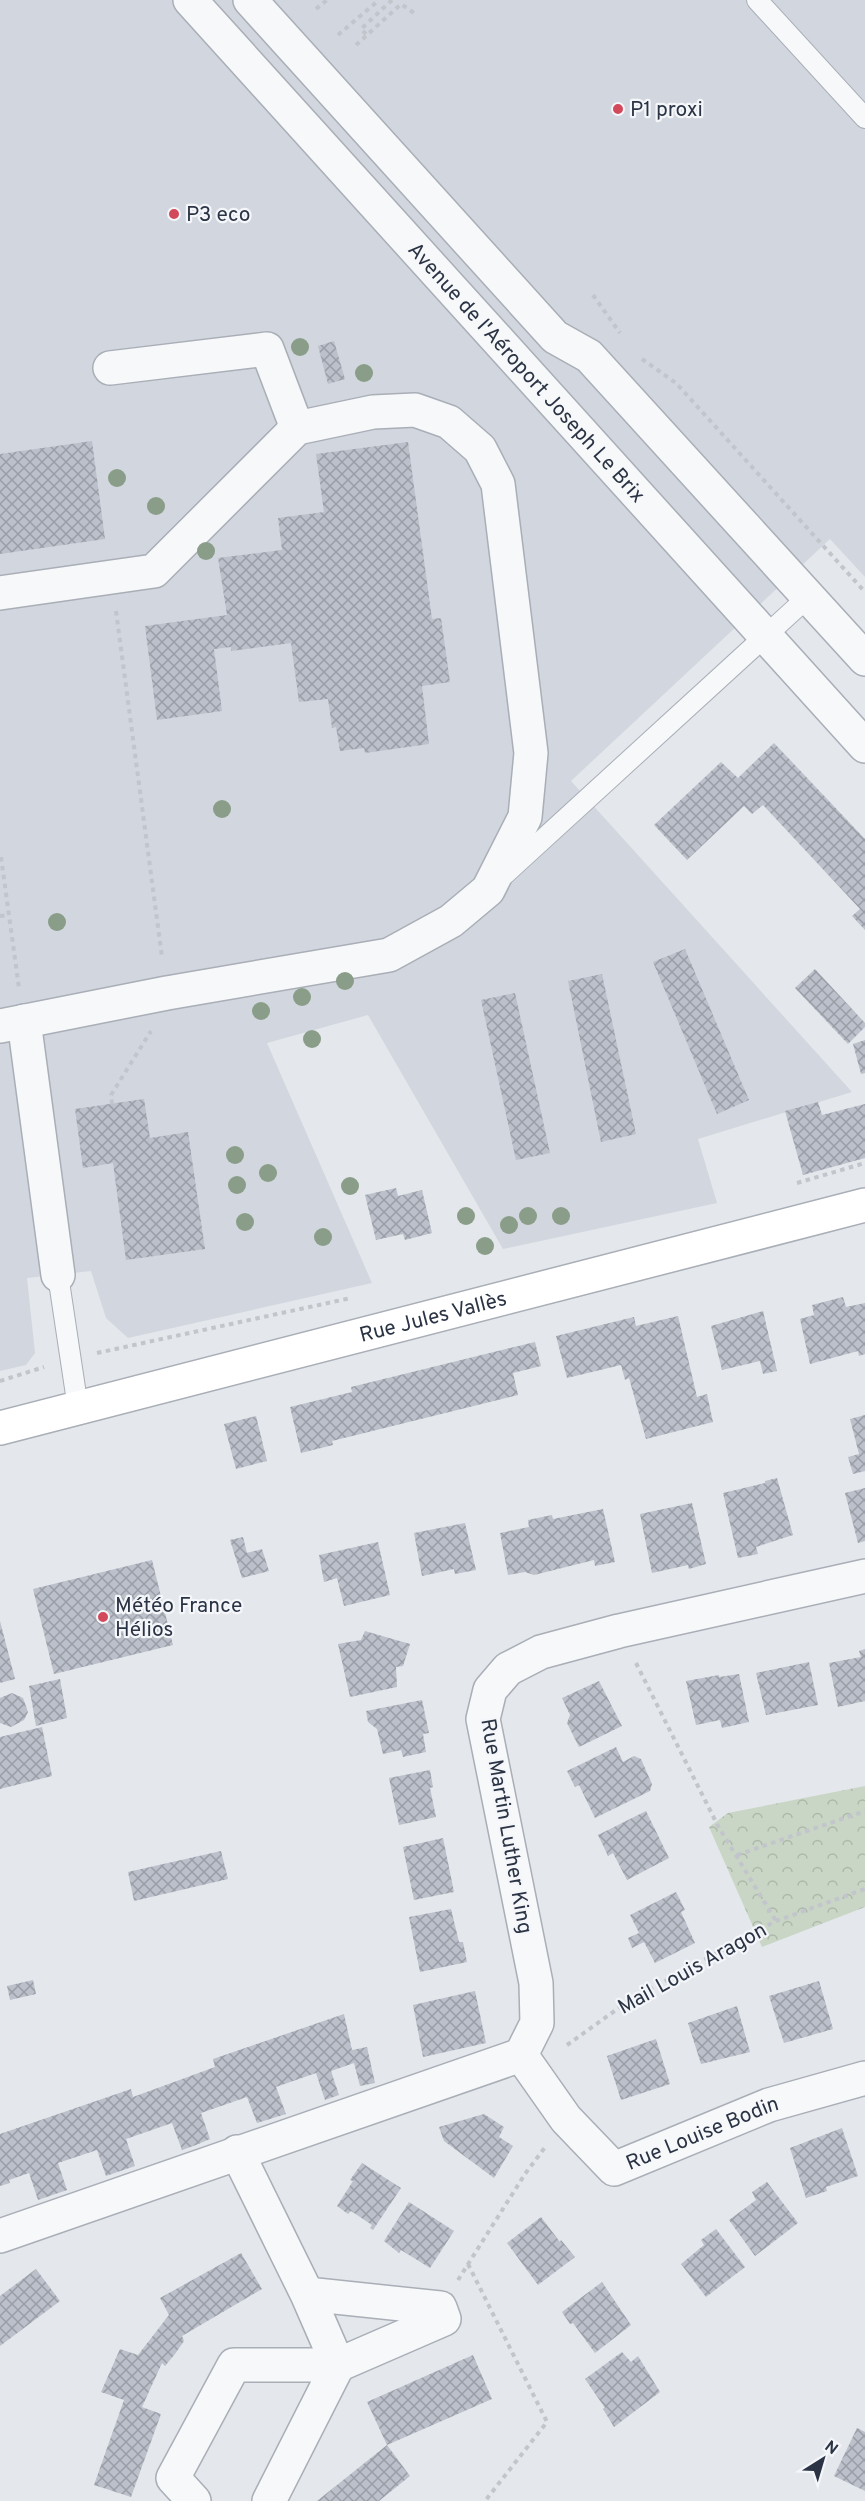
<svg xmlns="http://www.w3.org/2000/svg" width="865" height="2501" viewBox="0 0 865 2501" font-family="Overpass,sans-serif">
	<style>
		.built { fill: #d2d6de }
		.forest { fill: url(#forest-crowns) }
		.building { fill: url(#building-cross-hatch) }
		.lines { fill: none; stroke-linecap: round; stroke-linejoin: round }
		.lane-casing { stroke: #a9aeb7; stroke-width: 22 }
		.street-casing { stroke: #a9aeb7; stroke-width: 36 }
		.secondary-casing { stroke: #a9aeb7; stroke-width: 36 }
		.path { stroke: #c2c5cb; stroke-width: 4; stroke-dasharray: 4.5 4.5; stroke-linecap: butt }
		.lane { stroke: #f7f8fa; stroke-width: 20 }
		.street { stroke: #f7f8fa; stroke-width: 33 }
		.secondary { stroke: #fff; stroke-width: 33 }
		.tree { fill: #899d89 }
		.poi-dot { fill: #d1495b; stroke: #f4f6f9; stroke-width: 2 }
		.labels { text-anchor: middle; stroke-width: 4.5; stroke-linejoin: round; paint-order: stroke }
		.poi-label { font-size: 21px; fill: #2b3445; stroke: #f4f6f9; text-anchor: start }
		.street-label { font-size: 21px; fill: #2b3445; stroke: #f4f6f9 }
	</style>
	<defs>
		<pattern id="forest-crowns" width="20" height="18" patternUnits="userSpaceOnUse" patternTransform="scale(1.5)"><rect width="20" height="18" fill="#c9d6c5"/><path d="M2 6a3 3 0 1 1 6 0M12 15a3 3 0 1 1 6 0" fill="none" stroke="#adb8ab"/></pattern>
		<pattern id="building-cross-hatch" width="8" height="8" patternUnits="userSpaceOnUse" patternTransform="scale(1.5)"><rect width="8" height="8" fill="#bbc0ca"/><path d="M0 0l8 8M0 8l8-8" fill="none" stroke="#989da6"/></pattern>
	</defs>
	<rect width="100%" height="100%" fill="#e4e7ec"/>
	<polygon class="built" points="0,0 865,0 865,577 830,539 571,781 852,1092 698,1139 717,1203 503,1249 368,1015 267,1043 372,1283 128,1338 106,1318 91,1271 27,1278 35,1353 26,1365 0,1371"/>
	<polygon class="forest" points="865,1786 865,1907 762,1947 709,1827 728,1813"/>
	<g class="building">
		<polygon points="334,341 345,379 328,384 318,346"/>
		<polygon points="92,441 105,539 0,554 0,454"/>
		<polygon points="408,442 432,619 441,618 450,682 422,686 429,744 365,753 364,748 340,751 336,727 332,728 328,699 299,702 291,643 231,651 231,647 214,649 222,711 157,720 145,626 227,615 218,558 282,550 278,518 324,512 316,454"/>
		<polygon points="774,743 865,839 865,930 852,916 860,909 763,805 752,814 744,806 687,860 654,825 721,762 738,778"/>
		<polygon points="685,949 749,1100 717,1114 653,962"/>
		<polygon points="815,969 865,1023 865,1027 848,1044 795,988"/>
		<polygon points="602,974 636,1134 601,1142 568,981"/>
		<polygon points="515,993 550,1153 516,1160 481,1000"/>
		<polygon points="865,1040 865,1073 861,1074 853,1044"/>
		<polygon points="144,1099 150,1138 188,1132 205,1249 126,1260 113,1163 83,1168 75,1109"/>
		<polygon points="818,1102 822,1115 865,1104 865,1158 803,1175 785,1111"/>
		<polygon points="396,1188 398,1196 422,1190 432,1233 405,1240 403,1234 376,1240 365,1195"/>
		<polygon points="843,1297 846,1307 865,1303 865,1354 859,1356 858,1351 810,1364 800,1319 814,1315 812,1305"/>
		<polygon points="763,1311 777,1371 763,1374 760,1361 722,1370 711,1326"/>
		<polygon points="678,1316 697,1397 707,1394 713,1422 646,1439 629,1378 625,1380 621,1365 567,1378 556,1336 634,1317 636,1326"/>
		<polygon points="535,1342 541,1366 513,1373 518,1395 332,1441 333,1445 301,1453 290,1407 352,1392 351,1387"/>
		<polygon points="865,1415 865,1471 853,1474 848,1457 859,1454 850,1419"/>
		<polygon points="256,1416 267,1461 236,1469 224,1424"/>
		<polygon points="777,1478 793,1535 756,1547 758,1554 738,1558 723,1493 765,1483 765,1481"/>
		<polygon points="865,1488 865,1541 858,1543 845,1493"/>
		<polygon points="692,1503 706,1564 689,1569 688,1565 652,1573 640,1514"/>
		<polygon points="603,1509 615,1562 595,1566 594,1560 534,1575 525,1572 508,1575 500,1533 529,1527 528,1520 552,1515 553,1519"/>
		<polygon points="465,1523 476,1570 455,1574 454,1569 422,1576 414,1533"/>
		<polygon points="243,1537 247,1553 262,1549 269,1571 242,1578 230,1540"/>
		<polygon points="378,1542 390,1595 344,1606 337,1578 324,1582 319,1555"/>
		<polygon points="152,1560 173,1645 54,1674 33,1589"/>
		<polygon points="0,1621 15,1679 0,1683"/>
		<polygon points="365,1631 410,1644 403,1666 396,1667 397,1687 350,1697 338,1644 361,1640"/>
		<polygon points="865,1649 865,1701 838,1707 829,1663 861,1657 859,1651"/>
		<polygon points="809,1662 818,1705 766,1715 756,1673"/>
		<polygon points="739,1674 749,1722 722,1728 720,1720 696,1725 686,1681 719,1675 719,1677"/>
		<polygon points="60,1679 67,1718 36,1726 29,1686"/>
		<polygon points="599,1681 622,1726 579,1747 567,1723 570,1715 562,1698"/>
		<polygon points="12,1693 23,1698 28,1712 24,1720 11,1727 0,1723 0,1698"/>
		<polygon points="422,1700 429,1733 423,1734 426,1752 403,1757 401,1750 383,1754 377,1729 368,1722 366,1711"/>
		<polygon points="42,1727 52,1776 0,1789 0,1737"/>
		<polygon points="616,1747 623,1762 634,1756 641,1759 652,1784 650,1791 595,1818 579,1785 575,1787 567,1771"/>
		<polygon points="430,1770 433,1787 430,1788 436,1817 399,1825 389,1778"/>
		<polygon points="646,1811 669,1858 627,1880 613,1853 608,1856 598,1835"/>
		<polygon points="443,1838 454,1892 414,1900 403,1847"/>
		<polygon points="221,1851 228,1879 134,1901 128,1872"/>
		<polygon points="676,1892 685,1910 681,1912 695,1943 655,1963 644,1942 632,1948 628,1938 639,1933 630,1915"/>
		<polygon points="451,1909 459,1942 463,1942 467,1962 420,1972 409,1917"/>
		<polygon points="33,1980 36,1994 10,2000 7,1986"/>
		<polygon points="819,1981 833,2029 784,2043 769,1996"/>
		<polygon points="475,1991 486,2043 423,2057 413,2005"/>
		<polygon points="737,2006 750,2052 701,2064 688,2023"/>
		<polygon points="344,2014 352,2050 367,2047 375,2083 360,2086 354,2063 331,2071 339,2095 325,2100 316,2073 276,2087 286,2114 257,2123 247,2097 201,2113 210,2139 196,2145 182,2150 172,2123 126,2139 135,2166 106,2176 97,2150 58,2163 67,2190 38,2200 29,2173 9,2180 10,2183 0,2186 0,2134 131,2089 133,2097 215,2067 213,2059"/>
		<polygon points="656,2039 670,2084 621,2100 607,2056"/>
		<polygon points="484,2114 504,2127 499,2137 513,2146 494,2178 444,2141 439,2127"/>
		<polygon points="842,2128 858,2176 826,2187 827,2191 806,2198 790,2148"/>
		<polygon points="362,2163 401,2188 373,2230 370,2228 372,2225 351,2211 348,2214 337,2206 353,2181 350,2180"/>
		<polygon points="767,2182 798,2223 755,2256 729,2220 756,2200 752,2192"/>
		<polygon points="409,2202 454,2231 430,2268 401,2250 399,2253 384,2241"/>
		<polygon points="541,2217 560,2242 561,2240 575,2257 538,2285 507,2243"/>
		<polygon points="716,2229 745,2267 706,2297 681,2264 704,2245 701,2240"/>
		<polygon points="241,2253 262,2289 182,2336 184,2341 175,2354 165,2366 162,2363 142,2407 161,2414 131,2497 94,2485 124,2400 101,2392 120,2349 138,2355 169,2315 160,2298"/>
		<polygon points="36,2269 60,2301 0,2346 0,2296"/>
		<polygon points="602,2282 631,2325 595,2353 573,2323 570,2324 562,2312"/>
		<polygon points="622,2352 631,2362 638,2356 660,2392 614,2427 603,2409 605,2408 585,2379"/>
		<polygon points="473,2355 492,2399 387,2445 410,2476 379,2501 317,2501 387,2445 367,2402"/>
		<polygon points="857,2428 865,2432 865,2491 834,2476"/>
	</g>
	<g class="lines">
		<defs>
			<g id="lane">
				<polyline points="757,0 865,118"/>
				<polyline points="505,874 808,597"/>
				<polyline points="58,1275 78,1408"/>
			</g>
			<g id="street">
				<path id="s1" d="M190 0 865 746"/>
				<polyline points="250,0 555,337 589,356 865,659"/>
				<polyline points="110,368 267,349 297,428"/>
				<polyline points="0,593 154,571 297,428 373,412 415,410 449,422 480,449 498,484 531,753 525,817 488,890 451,921 389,955 167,993 0,1026"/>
				<polyline points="24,1021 58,1275"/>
				<path id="s2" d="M521 2055 566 2119 614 2169 769 2105 865 2078"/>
				<polyline points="237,2152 307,2294 338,2365 444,2319 440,2308 307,2294"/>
				<polyline points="0,2236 521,2055 537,2023 536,1983 483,1719 490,1690 508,1669 541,1652 619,1631 865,1576"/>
				<polyline points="194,2501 173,2478 234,2365 338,2365 269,2501"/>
			</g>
			<g id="secondary">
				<path id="s3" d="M0 1428 865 1205"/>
			</g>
		</defs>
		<use href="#lane" class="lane-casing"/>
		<use href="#street" class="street-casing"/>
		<use href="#secondary" class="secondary-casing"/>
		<g class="path">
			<polyline points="392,0 361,29 367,35 401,4 417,15"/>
			<polyline points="316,9 327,0"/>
			<polyline points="338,35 379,0"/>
			<polyline points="356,45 367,35"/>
			<polyline points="593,295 620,333"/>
			<polyline points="642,359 676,383 865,592"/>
			<polyline points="116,611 162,957"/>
			<polyline points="1,857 19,988"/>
			<polyline points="0,916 9,915"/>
			<polyline points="112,1104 111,1095 151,1031"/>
			<polyline points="797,1183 865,1163"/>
			<polyline points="97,1353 351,1298"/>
			<polyline points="0,1381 44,1367"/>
			<polyline points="636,1663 718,1826 776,1921"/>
			<polyline points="737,1855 865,1811"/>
			<polyline points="567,2045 630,2000 776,1921 865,1889"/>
			<polyline points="468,2264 547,2422 485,2501"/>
			<polyline points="458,2280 525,2174 546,2146"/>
		</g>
		<use href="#lane" class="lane"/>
		<use href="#street" class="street"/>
		<use href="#secondary" class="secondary"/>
	</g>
	<g class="tree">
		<circle cx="300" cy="347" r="9"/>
		<circle cx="364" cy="373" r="9"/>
		<circle cx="117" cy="478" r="9"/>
		<circle cx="156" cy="506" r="9"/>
		<circle cx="206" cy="551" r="9"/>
		<circle cx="222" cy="809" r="9"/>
		<circle cx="57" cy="922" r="9"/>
		<circle cx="345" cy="981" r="9"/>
		<circle cx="302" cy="997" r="9"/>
		<circle cx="261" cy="1011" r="9"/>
		<circle cx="312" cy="1039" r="9"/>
		<circle cx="235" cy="1155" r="9"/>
		<circle cx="268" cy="1173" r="9"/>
		<circle cx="237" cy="1185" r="9"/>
		<circle cx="350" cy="1186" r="9"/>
		<circle cx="466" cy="1216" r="9"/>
		<circle cx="528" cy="1216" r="9"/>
		<circle cx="561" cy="1216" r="9"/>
		<circle cx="245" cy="1222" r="9"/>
		<circle cx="509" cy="1225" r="9"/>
		<circle cx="323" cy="1237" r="9"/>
		<circle cx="485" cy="1246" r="9"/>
	</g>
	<g class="poi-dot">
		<circle cx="618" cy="109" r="6"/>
		<circle cx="174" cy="214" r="6"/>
		<circle cx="103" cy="1617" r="6"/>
	</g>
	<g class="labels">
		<g class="poi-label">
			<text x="630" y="116">P1 proxi</text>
			<text x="186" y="221">P3 eco</text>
			<text x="115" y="1612">Météo France<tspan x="115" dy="24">Hélios</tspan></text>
		</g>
		<g class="street-label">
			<text dy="7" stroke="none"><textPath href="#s1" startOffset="502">Avenue de l'Aéroport Joseph Le Brix</textPath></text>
			<text dy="7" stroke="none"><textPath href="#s3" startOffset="447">Rue Jules Vallès</textPath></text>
			<text transform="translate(507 1826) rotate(80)" y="7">Rue Martin Luther King</text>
			<text transform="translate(692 1968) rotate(-29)" y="7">Mail Louis Aragon</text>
			<text dy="7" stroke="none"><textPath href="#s2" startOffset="243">Rue Louise Bodin</textPath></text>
		</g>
	</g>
	<g transform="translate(823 2459) rotate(37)" stroke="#f4f6f9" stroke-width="4.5" paint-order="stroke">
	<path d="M0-4.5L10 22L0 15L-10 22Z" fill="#2b3445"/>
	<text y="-9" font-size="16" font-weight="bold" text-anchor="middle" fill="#2b3445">N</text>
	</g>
</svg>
